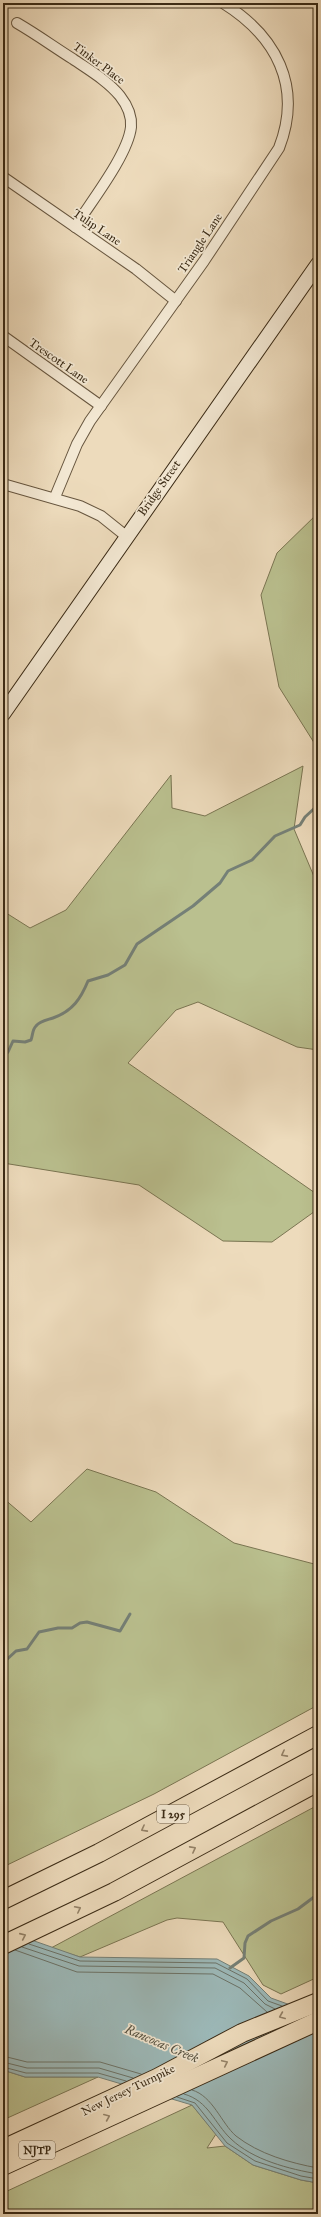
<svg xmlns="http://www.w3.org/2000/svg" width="321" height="2217" viewBox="0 0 321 2217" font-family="'IM FELL Great Primer',serif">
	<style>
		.green { fill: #bac08f; stroke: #7a7552 }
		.water { fill: #9cb9b9; stroke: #758077 }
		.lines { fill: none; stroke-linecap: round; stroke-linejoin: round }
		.shore { stroke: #6b7267; stroke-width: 1 }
		.stream { stroke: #758077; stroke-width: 3 }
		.street-casing { stroke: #67563f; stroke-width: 12 }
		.secondary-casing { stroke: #3a2a15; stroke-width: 16 }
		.highway-casing { stroke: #3a2a15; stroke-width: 20 }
		.street { stroke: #f3e8d3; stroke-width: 10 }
		.secondary { stroke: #f3e8d3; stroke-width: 14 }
		.highway { stroke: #eddbbc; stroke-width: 18 }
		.oneway { stroke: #948268 }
		.labels { text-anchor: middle; stroke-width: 3.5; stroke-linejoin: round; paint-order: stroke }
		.shield { fill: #f3e8d3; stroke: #72634e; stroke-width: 1 }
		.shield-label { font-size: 11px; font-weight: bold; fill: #3a2a15 }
		.street-label { font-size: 12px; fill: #3a2a15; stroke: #f3e8d3 }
		.water-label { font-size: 13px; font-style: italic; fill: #524e3e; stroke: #f3e8d3 }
	</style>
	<rect width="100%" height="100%" fill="#eddbbc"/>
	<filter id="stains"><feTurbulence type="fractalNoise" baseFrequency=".005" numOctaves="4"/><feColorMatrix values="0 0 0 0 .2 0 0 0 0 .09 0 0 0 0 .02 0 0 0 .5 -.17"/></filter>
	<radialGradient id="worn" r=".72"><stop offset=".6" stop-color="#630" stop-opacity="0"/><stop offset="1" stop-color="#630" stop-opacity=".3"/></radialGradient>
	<g class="green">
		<polygon points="318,513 318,749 279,687 261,595 277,553"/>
		<polygon points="303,766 294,829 318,886 318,1050 297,1047 198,1002 176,1010 128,1063 318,1195 318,1209 272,1242 223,1241 139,1185 3,1163 3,911 30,928 66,910 171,775 172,808 205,816"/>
		<polygon points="87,1469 156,1492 234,1543 318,1565 318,1705 154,1794 3,1867 3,1498 31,1522"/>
		<polygon points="318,1805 318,1977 281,1994 263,1985 223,1922 177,1918 167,1920 80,1957 51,1948"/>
		<polygon points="3,2070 25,2077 98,2077 3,2120"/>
		<polygon points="192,2105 216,2134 207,2148 225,2146 253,2165 301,2180 318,2183 318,2214 302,2214 300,2212 295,2214 3,2214 3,2193"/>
	</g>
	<polygon class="water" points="3,1930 80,1957 217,1959 249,1976 271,1998 318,2015 318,2183 301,2180 253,2165 225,2146 192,2105 98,2077 25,2077 3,2070"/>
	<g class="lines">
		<g class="shore">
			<polyline points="29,1944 80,1961 216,1963 247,1979 268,2001 282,2006"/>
			<polyline points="22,1947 79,1966 215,1968 244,1983 265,2004 275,2009"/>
			<polyline points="15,1950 77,1972 213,1974 240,1988 267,2012"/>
			<polyline points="3,2056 27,2062 100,2062 141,2074"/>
			<polyline points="3,2062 27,2068 99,2068 133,2078"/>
			<polyline points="3,2067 26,2073 98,2073 126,2081"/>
			<path d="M192 2090C213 2096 221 2123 236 2136 259 2154 290 2163 318 2168"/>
			<path d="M184 2094C209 2101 214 2123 231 2139 253 2160 289 2169 318 2174"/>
			<polyline points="177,2097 195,2103 227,2143 255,2161 301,2176 318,2179"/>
		</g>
		<g class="stream">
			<path d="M3 1056 8 1052 13 1041 25 1042 31 1040C33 1035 32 1030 36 1026 40 1021 47 1020 53 1018 73 1011 81 998 88 981L108 975 125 965 137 944 193 906 220 883 228 871 252 860 275 836 300 825 305 817 318 805"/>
			<polyline points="3,1663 16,1651 27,1649 39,1632 58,1628 72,1628 80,1623 87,1622 120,1631 130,1614"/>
			<polyline points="230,1968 244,1958 245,1943 248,1936 271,1921 298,1909 318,1894"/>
		</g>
		<defs>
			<g id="street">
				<path d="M17 23C36 34 54 47 73 59 89 70 108 81 120 96 127 105 132 116 131 127 128 155 90 203 75 227"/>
				<polyline points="3,177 136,269 176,301"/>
				<polyline points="3,336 101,406"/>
				<polyline points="3,484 80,506 101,516 126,536"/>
				<path d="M55 497 77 444 90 421 204 261 279 148C303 86 276 36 223 3"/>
			</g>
			<polyline id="secondary" points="3,714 318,264"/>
			<g id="highway">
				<polyline points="3,1900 99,1853 318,1735"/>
				<polyline points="3,1945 114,1892 318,1782"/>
				<polyline points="3,2149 157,2078 242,2033 318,2002"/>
				<polyline points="3,2166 318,2021"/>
			</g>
		</defs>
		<use href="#street" class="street-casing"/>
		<use href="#secondary" class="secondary-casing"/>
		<use href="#highway" class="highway-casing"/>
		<use href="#street" class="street"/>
		<use href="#secondary" class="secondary"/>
		<use href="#highway" class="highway"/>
	</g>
	<defs><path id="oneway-chevron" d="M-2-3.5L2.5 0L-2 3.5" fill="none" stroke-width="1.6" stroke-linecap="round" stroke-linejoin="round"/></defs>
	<g class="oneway">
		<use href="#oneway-chevron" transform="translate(284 1754) rotate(152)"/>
		<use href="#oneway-chevron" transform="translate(144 1829) rotate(152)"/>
		<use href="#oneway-chevron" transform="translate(193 1849) rotate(-28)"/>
		<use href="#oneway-chevron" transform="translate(78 1909) rotate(-27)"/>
		<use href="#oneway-chevron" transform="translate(23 1936) rotate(-24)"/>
		<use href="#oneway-chevron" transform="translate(282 2016) rotate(157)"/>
		<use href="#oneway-chevron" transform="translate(225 2063) rotate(-25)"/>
		<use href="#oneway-chevron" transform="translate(107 2117) rotate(-23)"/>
	</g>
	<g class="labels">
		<g class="shield">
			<rect x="157" y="1805" width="32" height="18" rx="3"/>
			<rect x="19" y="2141" width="36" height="18" rx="3"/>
		</g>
		<g class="shield-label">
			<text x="173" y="1818">I 295</text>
			<text x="37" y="2154">NJTP</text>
		</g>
		<g class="street-label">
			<text transform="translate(99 63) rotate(37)" y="4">Tinker Place</text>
			<text transform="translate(97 227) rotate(34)" y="4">Tulip Lane</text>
			<text transform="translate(200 243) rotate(-56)" y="4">Triangle Lane</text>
			<text transform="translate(59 361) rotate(35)" y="4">Trescott Lane</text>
			<text transform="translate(159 488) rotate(-55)" y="4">Bridge Street</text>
			<text transform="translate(128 2090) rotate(-26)" y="4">New Jersey Turnpike</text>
		</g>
		<g class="water-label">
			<text transform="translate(162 2043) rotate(23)" y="5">Rancocas Creek</text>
		</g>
	</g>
	<rect width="321" height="2217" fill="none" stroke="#eddbbc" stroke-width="16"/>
	<rect x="4" y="4" width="313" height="2209" fill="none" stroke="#3a2a15" stroke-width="2"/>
	<rect x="8" y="8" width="305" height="2201" fill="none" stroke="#3a2a15"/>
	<rect width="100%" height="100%" filter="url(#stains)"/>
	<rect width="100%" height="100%" fill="url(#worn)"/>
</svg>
